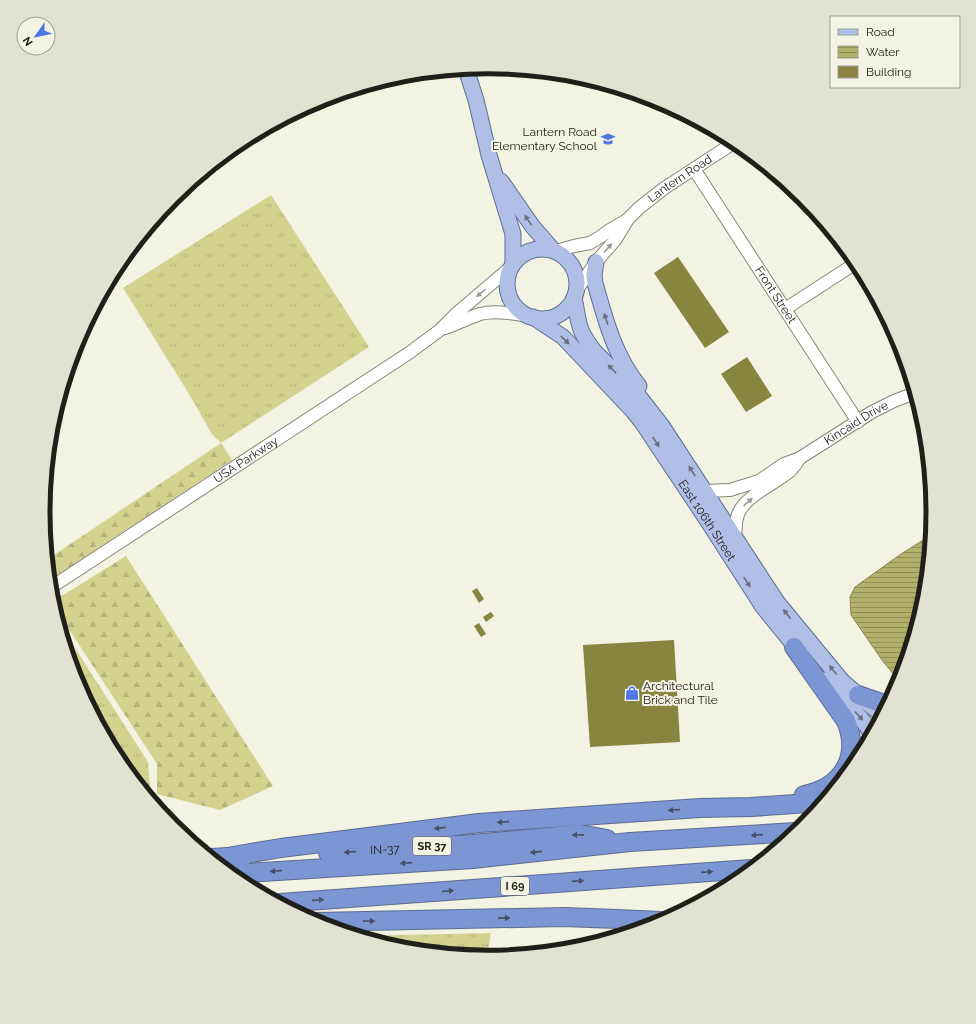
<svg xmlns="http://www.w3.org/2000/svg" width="976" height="1024" viewBox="0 0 976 1024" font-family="Raleway,sans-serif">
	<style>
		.grass { fill: url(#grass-tufts) }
		.forest { fill: url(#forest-firs) }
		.water { fill: url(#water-rules); stroke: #868552 }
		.building { fill: #888540 }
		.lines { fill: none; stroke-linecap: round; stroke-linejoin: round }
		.minor-casing { stroke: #868678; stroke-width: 14 }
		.major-casing { stroke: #5c6c93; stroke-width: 17 }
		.highway-casing { stroke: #5c6c93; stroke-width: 20 }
		.minor { stroke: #fff; stroke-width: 12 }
		.major { stroke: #b0bfe5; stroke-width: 15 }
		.highway { stroke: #7c95d3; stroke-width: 18 }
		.oneway { fill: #687080 }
		.oneway2 { fill: #9b9b98 }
		.oneway3 { fill: #454f65 }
		.labels { text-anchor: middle; stroke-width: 4; stroke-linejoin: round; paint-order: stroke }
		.shield { fill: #f3f3e3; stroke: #5f5f57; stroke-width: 1 }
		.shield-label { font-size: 11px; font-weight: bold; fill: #20201b }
		.poi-label { font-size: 12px; fill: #20201b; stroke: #f3f3e3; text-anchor: end }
		.street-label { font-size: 12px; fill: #20201b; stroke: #f3f3e3 }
		.rim { fill: none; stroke: #20201b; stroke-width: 5 }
	</style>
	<defs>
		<pattern id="grass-tufts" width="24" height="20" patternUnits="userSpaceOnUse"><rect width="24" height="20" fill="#d3d28f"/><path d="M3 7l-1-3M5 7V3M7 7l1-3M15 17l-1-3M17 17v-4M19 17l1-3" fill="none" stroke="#b5b47b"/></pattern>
		<pattern id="forest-firs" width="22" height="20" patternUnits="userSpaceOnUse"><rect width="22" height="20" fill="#d3d28f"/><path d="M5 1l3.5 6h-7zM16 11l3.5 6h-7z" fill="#b5b47b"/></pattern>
		<pattern id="water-rules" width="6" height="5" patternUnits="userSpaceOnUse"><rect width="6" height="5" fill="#b2b06a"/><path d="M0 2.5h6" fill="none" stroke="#908f56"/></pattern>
	</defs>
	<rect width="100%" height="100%" fill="#f3f3e3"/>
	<g class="grass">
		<polygon points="271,195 369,347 221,443 212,434 186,389 123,288"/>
		<polygon points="59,623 148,762 151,800 118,759 77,682"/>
		<polygon points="491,933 487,957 401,948 359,936"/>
	</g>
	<g class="forest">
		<polygon points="221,443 232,460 50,580 48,559"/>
		<polygon points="126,556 273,786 220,810 157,794 157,764 53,605 52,602"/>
	</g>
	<polygon class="water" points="931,537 924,599 899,681 882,660 851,615 850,597 855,587 901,554 925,539"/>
	<g class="building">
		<polygon points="678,257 729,332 705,348 654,273"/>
		<polygon points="747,357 772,396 746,412 721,374"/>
		<polygon points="477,588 484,599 479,603 472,591"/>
		<polygon points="491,612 494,616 486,622 483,617"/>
		<polygon points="479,623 486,634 481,637 474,626"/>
		<polygon points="674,640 680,742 590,747 583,645"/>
	</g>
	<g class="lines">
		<defs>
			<g id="minor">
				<path id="s1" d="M694 169 858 422"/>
				<polyline points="556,251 574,246 590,243 597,239 610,230 627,220"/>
				<path id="s2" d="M576 291 596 262 616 239 628 219 639 208 663 189 735 142"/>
				<polyline points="785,309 856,263"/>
				<path d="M445 328C457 324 468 318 480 314 496 310 514 314 530 316"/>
				<path id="s3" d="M705 491 730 490 759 481 784 464 800 458 872 412 894 401 915 393"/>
				<path d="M735 537C736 529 735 520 739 512 746 496 776 483 790 471 794 467 797 463 800 458"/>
				<path id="s4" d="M50 588 409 353 440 330 457 313 511 267"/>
			</g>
			<g id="major">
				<polyline points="466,69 476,100 489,155 513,234 513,264"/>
				<polyline points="501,181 533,227 553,250"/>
				<circle cx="542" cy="284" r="35"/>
				<path d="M596 262 594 275 595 283C605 319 615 357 639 386"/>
				<path d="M574 298C577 309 577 322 582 332 585 339 590 345 594 351L638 395 662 426 777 602 842 681 858 695 882 715"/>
				<path id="s5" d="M533 317 563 337 633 411 642 422 711 526 763 607 802 655"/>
				<path d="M825 680C840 697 862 715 871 734"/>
			</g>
			<g id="highway">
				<path d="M794 647 846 721C861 757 842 788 804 795"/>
				<polyline points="858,695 887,705"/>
				<path id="s6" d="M328 853 473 844 580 834 607 839"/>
				<polyline points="233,856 281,848 479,823 700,808 751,807 809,803 825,800"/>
				<polyline points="211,858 244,856"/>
				<polyline points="231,874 473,859 630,842 796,832"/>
				<polyline points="280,903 751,869"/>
				<polyline points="316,922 564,917 617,919 661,921"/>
			</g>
		</defs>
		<use href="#minor" class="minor-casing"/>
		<use href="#major" class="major-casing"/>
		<use href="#highway" class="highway-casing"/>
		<use href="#minor" class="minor"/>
		<use href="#major" class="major"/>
		<use href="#highway" class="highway"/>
	</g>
	<defs><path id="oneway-solid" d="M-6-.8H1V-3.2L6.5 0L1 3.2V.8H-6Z"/></defs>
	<g class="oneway">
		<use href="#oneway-solid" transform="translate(528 220) rotate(-124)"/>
		<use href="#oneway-solid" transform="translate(606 319) rotate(-108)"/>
		<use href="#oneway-solid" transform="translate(565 340) rotate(43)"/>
		<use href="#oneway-solid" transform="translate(612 369) rotate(-134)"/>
		<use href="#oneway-solid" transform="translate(656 442) rotate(57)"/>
		<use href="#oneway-solid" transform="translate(692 471) rotate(-123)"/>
		<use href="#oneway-solid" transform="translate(747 582) rotate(57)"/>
		<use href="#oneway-solid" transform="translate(787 614) rotate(-129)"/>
		<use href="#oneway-solid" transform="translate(833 670) rotate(-130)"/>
		<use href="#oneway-solid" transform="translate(859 716) rotate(48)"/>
	</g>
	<g class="oneway2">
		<use href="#oneway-solid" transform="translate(608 248) rotate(-49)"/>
		<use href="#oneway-solid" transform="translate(481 293) rotate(141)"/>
		<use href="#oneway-solid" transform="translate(748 502) rotate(-42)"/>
	</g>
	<g class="oneway3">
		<use href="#oneway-solid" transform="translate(674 810) rotate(176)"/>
		<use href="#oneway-solid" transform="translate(503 822) rotate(176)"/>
		<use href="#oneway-solid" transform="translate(440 828) rotate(173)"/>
		<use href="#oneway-solid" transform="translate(578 835) rotate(179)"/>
		<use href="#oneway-solid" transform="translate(757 835) rotate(176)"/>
		<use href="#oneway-solid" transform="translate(350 852) rotate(176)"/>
		<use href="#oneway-solid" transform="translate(536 852) rotate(174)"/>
		<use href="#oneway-solid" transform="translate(406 863) rotate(176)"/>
		<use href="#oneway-solid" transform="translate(276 871) rotate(176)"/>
		<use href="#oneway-solid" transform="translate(707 872) rotate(-4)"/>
		<use href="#oneway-solid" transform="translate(578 881) rotate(-4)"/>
		<use href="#oneway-solid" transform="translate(448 891) rotate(-4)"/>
		<use href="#oneway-solid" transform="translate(318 900) rotate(-4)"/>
		<use href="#oneway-solid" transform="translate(504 918) rotate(-1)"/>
		<use href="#oneway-solid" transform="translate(369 921) rotate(-1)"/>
	</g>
	<defs>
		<symbol id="school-bare" viewBox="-9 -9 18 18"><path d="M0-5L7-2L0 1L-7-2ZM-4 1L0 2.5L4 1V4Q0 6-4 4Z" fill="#4f75e8" stroke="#f3f3e3" stroke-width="2.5" paint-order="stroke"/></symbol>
		<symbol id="shop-bare" viewBox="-9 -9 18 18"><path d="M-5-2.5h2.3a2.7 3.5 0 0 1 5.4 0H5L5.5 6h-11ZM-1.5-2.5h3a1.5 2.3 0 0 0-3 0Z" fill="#4f75e8" stroke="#f3f3e3" stroke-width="2.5" paint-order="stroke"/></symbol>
	</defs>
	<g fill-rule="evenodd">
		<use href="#school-bare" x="598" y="129" width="20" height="20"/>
		<use href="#shop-bare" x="622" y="683" width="20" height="20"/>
	</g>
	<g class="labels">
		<g class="shield">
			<rect x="413" y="837" width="38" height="18" rx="3"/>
			<rect x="501" y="877" width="28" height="18" rx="3"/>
		</g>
		<g class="shield-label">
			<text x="432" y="850">SR 37</text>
			<text x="515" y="890">I 69</text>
		</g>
		<g class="poi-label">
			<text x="597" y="136">Lantern Road<tspan x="597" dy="14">Elementary School</tspan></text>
			<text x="643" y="690" text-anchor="start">Architectural<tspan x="643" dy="14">Brick and Tile</tspan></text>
		</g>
		<g class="street-label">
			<text dy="4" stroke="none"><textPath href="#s2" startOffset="155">Lantern Road</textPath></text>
			<text dy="4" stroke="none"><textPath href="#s1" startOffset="150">Front Street</textPath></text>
			<text dy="4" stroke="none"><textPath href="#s3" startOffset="169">Kincaid Drive</textPath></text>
			<text dy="4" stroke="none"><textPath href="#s4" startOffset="234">USA Parkway</textPath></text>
			<text dy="4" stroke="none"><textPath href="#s5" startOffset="270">East 106th Street</textPath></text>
			<text dy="4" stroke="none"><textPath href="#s6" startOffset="57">IN-37</textPath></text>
		</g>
	</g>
	<path d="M0 0H976V1024H0ZM50 512a438 438 0 1 1 876 0a438 438 0 1 1-876 0Z" fill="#e2e2d3" fill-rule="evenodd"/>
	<path class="rim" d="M50 512a438 438 0 1 1 876 0a438 438 0 1 1-876 0Z"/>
	<rect x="830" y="16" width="130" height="72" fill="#f3f3e3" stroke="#9f9f93"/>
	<rect x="838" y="29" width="20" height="6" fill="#b0bfe5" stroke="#9f9f93"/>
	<text x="866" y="36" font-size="12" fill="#20201b">Road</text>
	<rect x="838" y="46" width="20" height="12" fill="url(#water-rules)" stroke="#9f9f93"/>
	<text x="866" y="56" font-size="12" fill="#20201b">Water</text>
	<rect x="838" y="66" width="20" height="12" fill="#888540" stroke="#9f9f93"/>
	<text x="866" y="76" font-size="12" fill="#20201b">Building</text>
	<g transform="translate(36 36) rotate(237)"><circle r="19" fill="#f3f3e3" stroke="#9f9f93"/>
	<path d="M0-3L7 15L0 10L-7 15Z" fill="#4f75e8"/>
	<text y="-6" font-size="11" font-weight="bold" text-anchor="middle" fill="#20201b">N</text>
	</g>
</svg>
